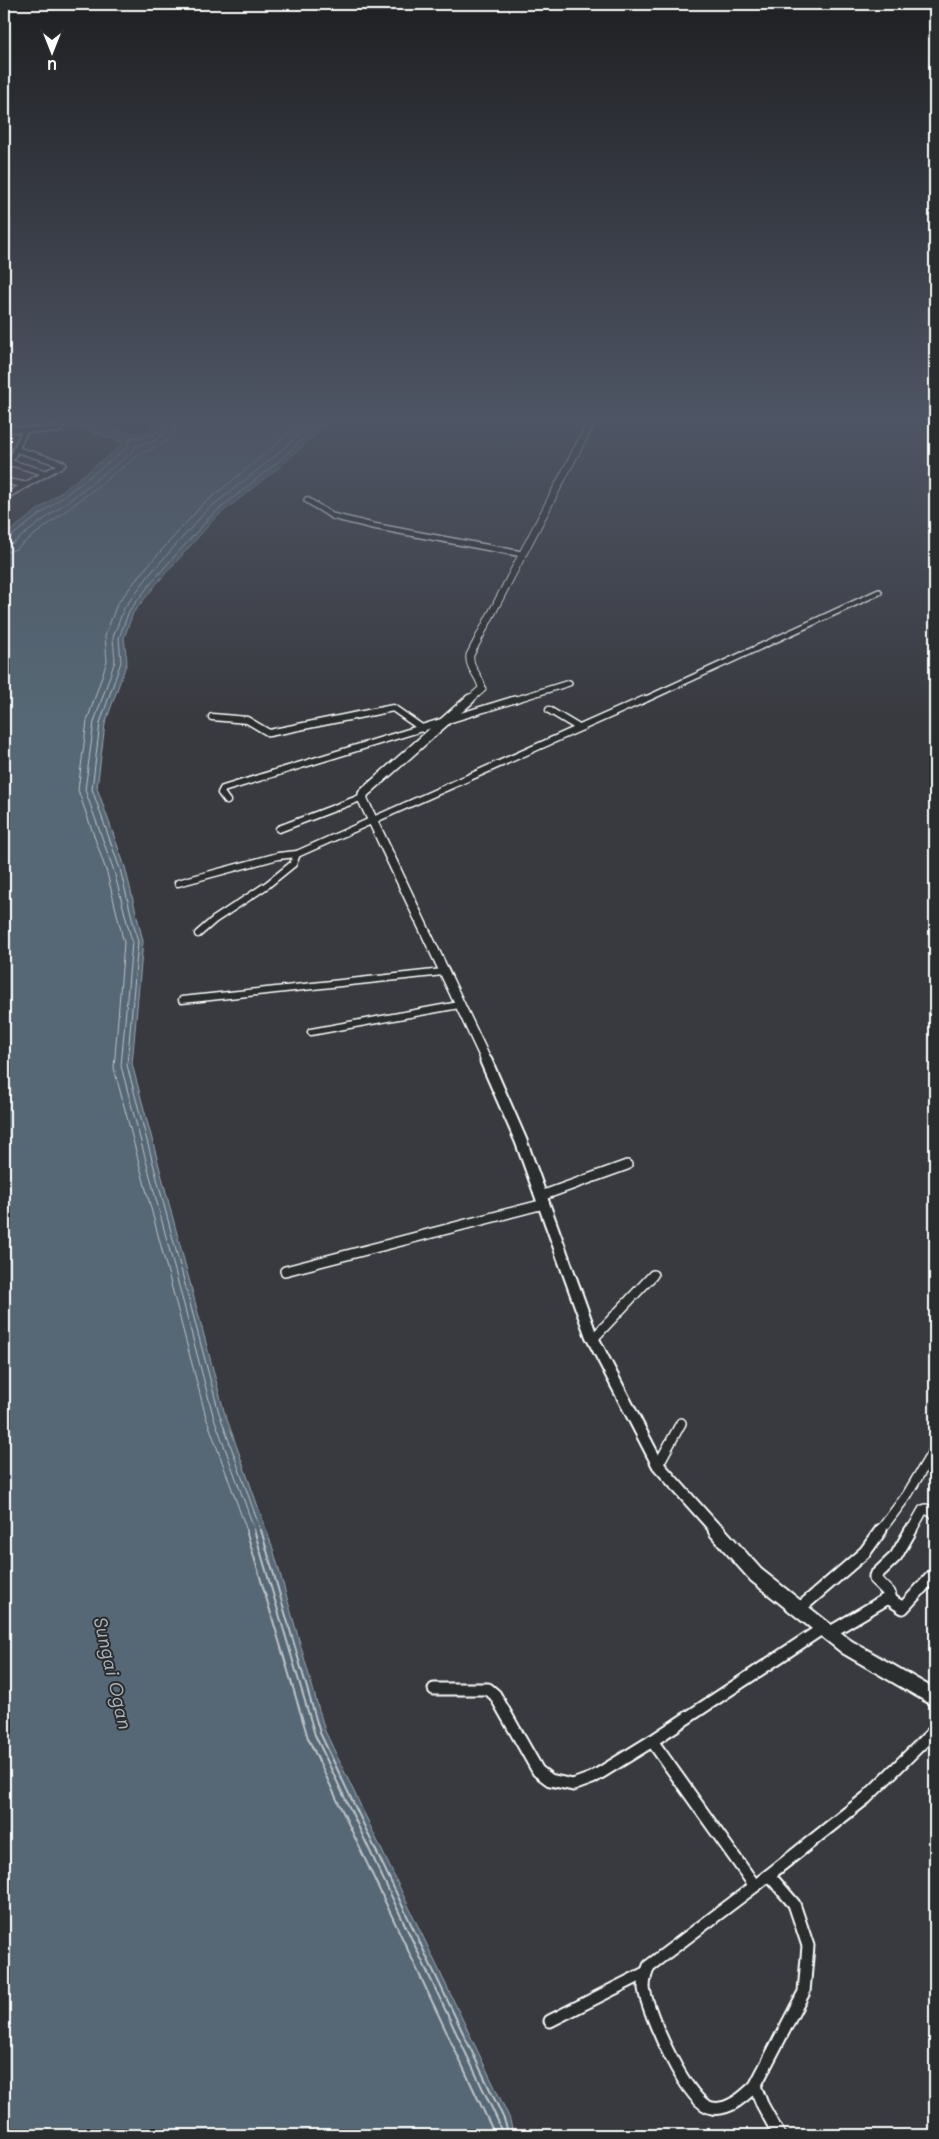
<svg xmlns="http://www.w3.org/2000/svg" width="939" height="2139" viewBox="0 0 939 2139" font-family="Mali,sans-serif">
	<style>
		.water { fill: #576774; stroke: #9aa4ac }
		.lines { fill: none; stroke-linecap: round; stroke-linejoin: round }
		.shore-far1 { stroke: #bcc2c7; stroke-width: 1 }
		.shore { stroke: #bcc2c7; stroke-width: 2 }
		.minor-far3-casing { stroke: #fff; stroke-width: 8 }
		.minor-far2-casing { stroke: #fff; stroke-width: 9 }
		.minor-far1-casing { stroke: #fff; stroke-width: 12 }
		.minor-casing { stroke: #fff; stroke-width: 15 }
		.tertiary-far3-casing { stroke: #fff; stroke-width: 9 }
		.tertiary-far2-casing { stroke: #fff; stroke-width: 12 }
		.tertiary-far1-casing { stroke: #fff; stroke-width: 15 }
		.tertiary-casing { stroke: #fff; stroke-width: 19 }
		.minor-far3 { stroke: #2a2d2e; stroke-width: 5 }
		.minor-far2 { stroke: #2a2d2e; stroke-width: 6 }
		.minor-far1 { stroke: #2a2d2e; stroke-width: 9 }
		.minor { stroke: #2a2d2e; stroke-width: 11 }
		.tertiary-far3 { stroke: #2a2d2e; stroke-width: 7 }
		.tertiary-far2 { stroke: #2a2d2e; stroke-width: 9 }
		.tertiary-far1 { stroke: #2a2d2e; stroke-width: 11 }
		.tertiary { stroke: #2a2d2e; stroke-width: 15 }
		.labels { text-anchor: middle; stroke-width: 4; stroke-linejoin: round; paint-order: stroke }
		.near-water-label { font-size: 19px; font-style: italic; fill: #abb3ba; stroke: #2a2d2e }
	</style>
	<rect width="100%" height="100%" fill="#393a40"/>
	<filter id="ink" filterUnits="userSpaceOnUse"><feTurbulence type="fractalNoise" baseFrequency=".02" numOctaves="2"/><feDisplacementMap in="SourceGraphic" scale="10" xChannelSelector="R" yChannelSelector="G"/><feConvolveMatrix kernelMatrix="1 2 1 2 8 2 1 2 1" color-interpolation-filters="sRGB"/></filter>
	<g filter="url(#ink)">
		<polygon class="water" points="163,421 330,421 283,464 215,518 158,582 133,613 124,638 127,662 105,724 97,788 125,867 143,941 132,1064 224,1411 273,1549 325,1731 509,2117 514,2135 4,2135 4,536 125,443 77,427 4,426 4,422 87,423 141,435"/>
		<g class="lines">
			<g class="shore-far1">
				<path d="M4 539 9 538 127 448 130 438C143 439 160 435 165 421"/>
				<polyline points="4,545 13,543 131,453 136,446 152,442 163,435 171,421"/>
				<polyline points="4,553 16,549 140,454 165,443 174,433 178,421"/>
				<polyline points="247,1531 206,1417 114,1068 124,943 107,873 78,790 87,721 107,661 105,636 117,604 144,570 202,505 270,450 302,421"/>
				<polyline points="255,1531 213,1415 121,1066 132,942 114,871 85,790 94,722 115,661 113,637 124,608 150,574 207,510 275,456 313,421"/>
				<polyline points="261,1531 219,1413 127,1065 138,942 120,869 92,789 100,723 121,662 119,638 129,611 155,578 212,515 279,461 323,421"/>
			</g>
			<g class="shore">
				<polyline points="246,1530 308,1738 495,2135"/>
				<polyline points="254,1530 315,1735 498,2121 502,2135"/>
				<polyline points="261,1530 320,1733 504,2119 509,2135"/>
			</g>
			<defs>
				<g id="minor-far3">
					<polyline points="4,429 25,430 4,474"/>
					<polyline points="25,430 59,430 63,421"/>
					<polyline points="8,462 46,473"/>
					<polyline points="4,481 26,485"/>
					<polyline points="4,497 63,464 15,449"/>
					<polyline points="307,500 332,516 373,526 522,554"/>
					<polyline points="511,701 569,683"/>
					<polyline points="642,701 879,592"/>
				</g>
				<g id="minor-far2">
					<polyline points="549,710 579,728"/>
					<polyline points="212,717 247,720 269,733 393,708 423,729"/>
					<polyline points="227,801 221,793 223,789 516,699"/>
					<polyline points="279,829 363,797"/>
					<polyline points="178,883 278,856 297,854 645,699"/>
					<polyline points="198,934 214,920 267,885 293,864 297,854"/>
					<polyline points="182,1000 443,972"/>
					<polyline points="311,1032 459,1005"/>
				</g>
				<g id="minor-far1">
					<polyline points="541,1196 627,1165"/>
					<polyline points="285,1271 544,1204"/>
					<polyline points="593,1339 653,1275"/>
					<polyline points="658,1465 681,1423"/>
					<polyline points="880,1531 907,1495 935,1448"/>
					<polyline points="911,1531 923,1510 926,1509 935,1514"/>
				</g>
				<g id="minor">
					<polyline points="888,1598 890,1596 889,1593 875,1579 875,1576 896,1556 911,1530"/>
					<polyline points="799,1609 865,1552 881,1530"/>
					<polyline points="829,1633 888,1598 903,1608 935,1573"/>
					<polyline points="434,1689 488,1689 495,1695 538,1771 550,1780 573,1785 592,1778 652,1741 823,1628"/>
					<polyline points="652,1741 755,1886"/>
					<polyline points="550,2021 645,1973"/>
					<polyline points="755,2086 804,1992 808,1946 794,1904 769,1875"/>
					<path d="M779 2135 762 2104 755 2086C744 2096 729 2111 712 2108 688 2105 647 2012 644 1988 644 1980 646 1973 649 1966L755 1886 866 1798 935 1730"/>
				</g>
				<path id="tertiary-far3" d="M468 701 482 689C481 676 468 669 470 655L592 421"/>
				<polyline id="tertiary-far2" points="470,699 363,794 363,800 487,1062"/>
				<polyline id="tertiary-far1" points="486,1061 521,1141 591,1335 658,1465 717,1531"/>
				<polyline id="tertiary" points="716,1530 756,1575 847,1647 935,1698"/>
			</defs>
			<use href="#minor-far3" class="minor-far3-casing"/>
			<use href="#minor-far2" class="minor-far2-casing"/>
			<use href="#minor-far1" class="minor-far1-casing"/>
			<use href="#minor" class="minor-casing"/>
			<use href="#tertiary-far3" class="tertiary-far3-casing"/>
			<use href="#tertiary-far2" class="tertiary-far2-casing"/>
			<use href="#tertiary-far1" class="tertiary-far1-casing"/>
			<use href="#tertiary" class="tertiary-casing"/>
			<use href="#minor-far3" class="minor-far3"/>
			<use href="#minor-far2" class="minor-far2"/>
			<use href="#minor-far1" class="minor-far1"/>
			<use href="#minor" class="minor"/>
			<use href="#tertiary-far3" class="tertiary-far3"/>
			<use href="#tertiary-far2" class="tertiary-far2"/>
			<use href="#tertiary-far1" class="tertiary-far1"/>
			<use href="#tertiary" class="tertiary"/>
		</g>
	</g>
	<linearGradient id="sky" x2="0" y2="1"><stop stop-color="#1f2023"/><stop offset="0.58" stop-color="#4e5564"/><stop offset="1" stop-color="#4e5564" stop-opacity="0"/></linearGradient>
	<rect width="939" height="721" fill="url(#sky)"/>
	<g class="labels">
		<g class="near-water-label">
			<text transform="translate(113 1673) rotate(77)" y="7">Sungai Ogan</text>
		</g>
	</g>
	<rect width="939" height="2139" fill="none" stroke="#2a2d2e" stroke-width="20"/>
	<rect x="10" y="10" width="919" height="2119" fill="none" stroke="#fff" stroke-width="2" filter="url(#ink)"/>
	<g transform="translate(52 52) rotate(180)" stroke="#2a2d2e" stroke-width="4" paint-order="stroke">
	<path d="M0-4L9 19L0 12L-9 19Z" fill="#ffffff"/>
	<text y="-8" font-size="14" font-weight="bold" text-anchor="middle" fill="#ffffff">U</text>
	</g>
</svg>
